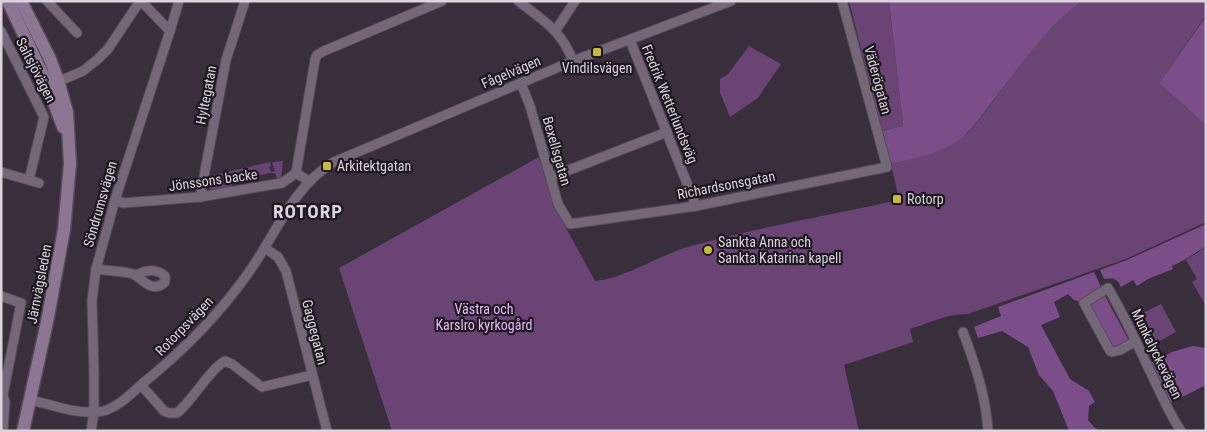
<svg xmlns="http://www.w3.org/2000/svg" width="1207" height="432" viewBox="0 0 1207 432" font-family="'Roboto Condensed',sans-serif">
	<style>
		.green { fill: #694474 }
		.forest { fill: #7c4e89 }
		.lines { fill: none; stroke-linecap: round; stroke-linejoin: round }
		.street-casing { stroke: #544b57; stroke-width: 11 }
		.secondary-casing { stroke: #544b57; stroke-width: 15 }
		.street { stroke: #746878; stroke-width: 9 }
		.secondary { stroke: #8d7594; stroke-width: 12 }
		.poi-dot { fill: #c7bb3c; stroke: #1d181f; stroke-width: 2 }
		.labels { text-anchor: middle; stroke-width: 4.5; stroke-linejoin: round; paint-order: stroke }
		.poi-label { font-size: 14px; fill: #dbd4dd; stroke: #1d181f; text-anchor: start }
		.street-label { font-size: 14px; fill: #dbd4dd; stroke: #1d181f }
		.park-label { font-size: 14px; fill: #edb9fd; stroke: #1d181f }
		.district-label { font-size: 19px; font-weight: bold; letter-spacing: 1px; fill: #dbd4dd; stroke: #1d181f }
	</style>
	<rect width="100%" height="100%" fill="#392e3c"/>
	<g class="green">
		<polygon points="849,1 889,1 903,126 882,131"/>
		<path d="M1081 1H1206L1205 17 1159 83 1206 125V222L1126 259 968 314C949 313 929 323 910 329L913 342 844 365 859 431H392L339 268 539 157 555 208 595 281C629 277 658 255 691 246 760 227 830 215 899 200L891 164C913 159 936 153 956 141 970 134 981 117 990 105 1018 69 1044 27 1081 1Z"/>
		<polygon points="749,46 781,64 758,98 730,117 720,93 720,79 728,74"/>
		<polygon points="283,161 281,180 278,181 275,173 270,173 232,181 232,190 212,191 207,184 210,176 270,162 271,166 269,167 271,172 275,171 272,162"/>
		<polygon points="1206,247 1206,306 1192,282 1197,279 1186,260"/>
		<polygon points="1161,304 1176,332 1156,343 1141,314"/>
	</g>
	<g class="forest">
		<path d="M889 1H1082C1045 27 1020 67 992 102 982 115 971 132 956 142 937 154 913 159 891 164L882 131 903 126Z"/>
		<polygon points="1206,5 1206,125 1159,83 1205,18"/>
		<path d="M1206 224V246L1186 259 1172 266 1173 269 1148 279 1137 286 1133 280 1121 287C1117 278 1113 278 1104 279L1100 270 1127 260Z"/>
		<polygon points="1094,272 1102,289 1081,302 1074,300 1068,294 1054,302 1060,317 1041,325 1070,379 1089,391 1095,402 1089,406 1088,420 1094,427 1100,431 1069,431 1053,391 1039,375 1028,347 1002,331 978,338 974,327 1001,316 998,307"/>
		<polygon points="1102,296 1105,296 1129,341 1113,350 1088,305"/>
		<polygon points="1193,346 1206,348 1206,385 1170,403 1150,363 1172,352"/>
	</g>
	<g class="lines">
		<defs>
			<g id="street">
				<polyline points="47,1 77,33"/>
				<path d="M518 1C544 21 561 30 573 61"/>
				<polyline points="556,30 575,1"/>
				<polyline points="1,31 44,117 29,180"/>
				<polyline points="170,31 179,1"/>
				<polyline points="630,40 696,206"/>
				<polyline points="55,83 83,71 98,59 108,49 140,1"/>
				<polyline points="521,83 530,106 558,204 570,224 696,206 887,167 842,1"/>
				<polyline points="1,172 39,183"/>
				<polyline points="296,173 315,60 317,55 324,51 442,1"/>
				<polyline points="551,177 667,132"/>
				<polyline points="200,197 226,60 245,1"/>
				<polyline points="115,200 123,203 200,197 282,183 296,173 309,181"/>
				<polyline points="265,248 278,257 286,271 327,431"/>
				<path d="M96 269C108 271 122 271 133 274 141 277 152 295 165 282V276C155 268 146 270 136 275"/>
				<polyline points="1,296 21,303 3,395 5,402 3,431"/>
				<path d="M963 332C975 364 986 396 988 431"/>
				<path d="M1136 341 1120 350 1112 352 1110 351 1084 303 1108 288C1123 313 1135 339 1147 365 1158 387 1167 410 1181 431"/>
				<path d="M141 385 164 411 169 413H177C193 400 210 369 225 361L232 364 262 387 312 375"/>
				<path d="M31 400C52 405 76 414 98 412 114 411 131 394 142 384 183 351 219 315 249 272 276 234 293 186 334 162L573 61 731 1"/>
				<polyline points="91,431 94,412 94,375 92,301 96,269 115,200 170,31 141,1"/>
			</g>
			<g id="secondary">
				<polyline points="8,1 48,86 63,127"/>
				<polyline points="21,1 50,59 58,81 67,112 70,164 64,230 47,322 23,431"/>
			</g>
		</defs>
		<use href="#street" class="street-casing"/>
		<use href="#secondary" class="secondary-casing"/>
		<use href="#street" class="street"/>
		<use href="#secondary" class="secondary"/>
	</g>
	<g class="poi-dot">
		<rect x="592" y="47" width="10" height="10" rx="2.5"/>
		<rect x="322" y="161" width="10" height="10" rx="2.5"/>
		<rect x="892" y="194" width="10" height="10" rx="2.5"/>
		<circle cx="708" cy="250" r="5"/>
	</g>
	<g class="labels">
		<g class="poi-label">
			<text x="597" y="73" text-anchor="middle">Vindilsvägen</text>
			<text x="337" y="171">Arkitektgatan</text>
			<text x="907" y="204">Rotorp</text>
			<text x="718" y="247">Sankta Anna och<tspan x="718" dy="16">Sankta Katarina kapell</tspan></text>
		</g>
		<g class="street-label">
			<text transform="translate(36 70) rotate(63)" y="5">Saltsjövägen</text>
			<text transform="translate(511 72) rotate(-23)" y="5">Fågelvägen</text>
			<text transform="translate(878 80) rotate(75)" y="5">Väderögatan</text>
			<text transform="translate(206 95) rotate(-79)" y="5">Hyltegatan</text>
			<text transform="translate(670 104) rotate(68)" y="5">Fredrik Wetterlundsväg</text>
			<text transform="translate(557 151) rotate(74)" y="5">Bexellsgatan</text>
			<text transform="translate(213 180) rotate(-8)" y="5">Jönssons backe</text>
			<text transform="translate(726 185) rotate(-11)" y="5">Richardsonsgatan</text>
			<text transform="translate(100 204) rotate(-74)" y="5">Söndrumsvägen</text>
			<text transform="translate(39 284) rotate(-79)" y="5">Järnvägsleden</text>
			<text transform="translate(184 326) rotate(-46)" y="5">Rotorpsvägen</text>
			<text transform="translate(315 332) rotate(76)" y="5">Gaggegatan</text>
			<text transform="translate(1157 354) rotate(64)" y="5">Munkalyckevägen</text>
		</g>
		<g class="park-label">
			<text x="484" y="314">Västra och<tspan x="484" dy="16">Karslro kyrkogård</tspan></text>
		</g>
		<g class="district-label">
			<text x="308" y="218">ROTORP</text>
		</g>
	</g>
	<rect width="1207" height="432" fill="none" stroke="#dbd4dd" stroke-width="5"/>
</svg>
